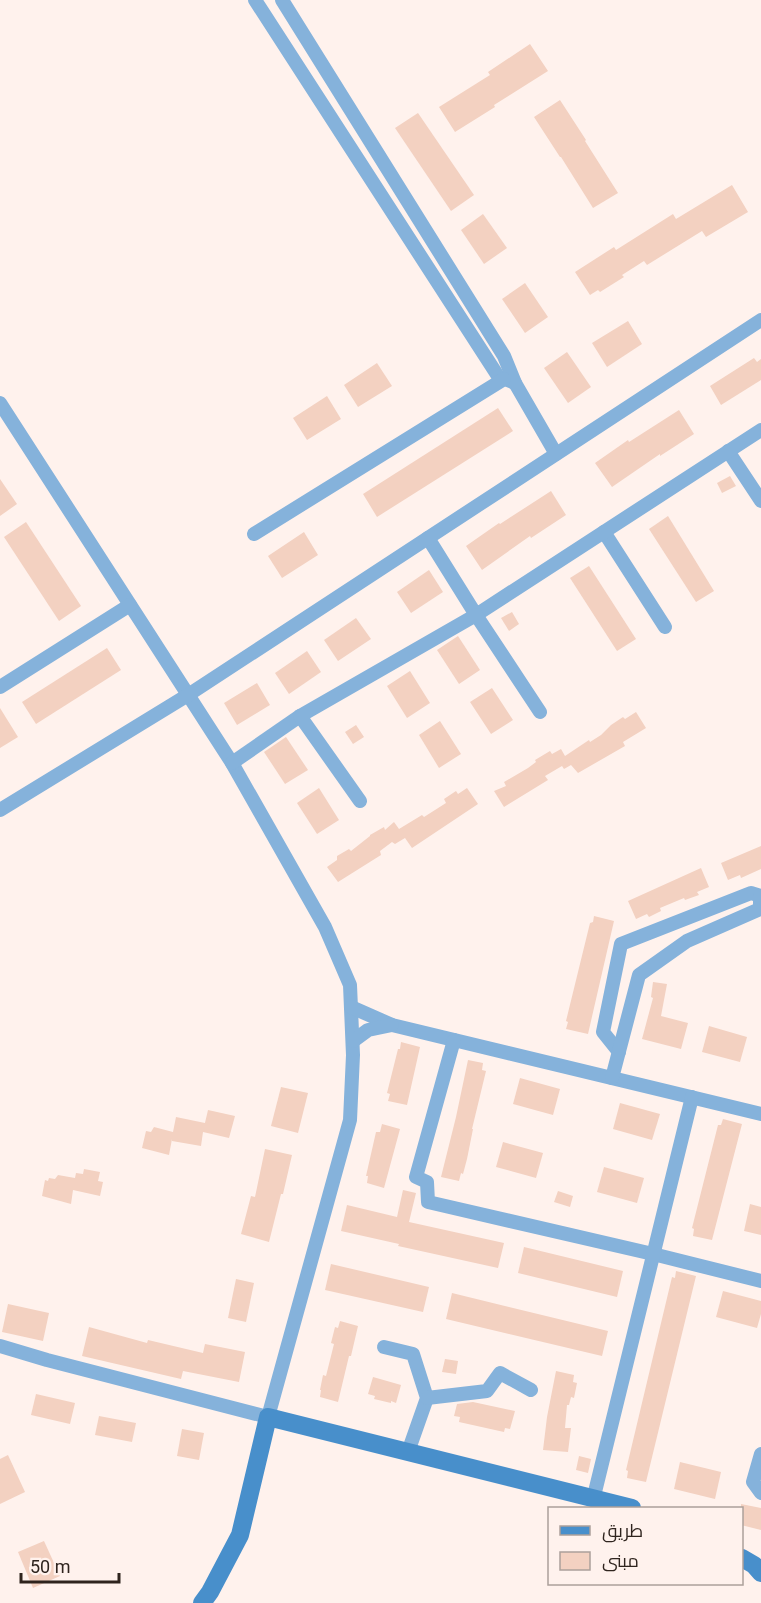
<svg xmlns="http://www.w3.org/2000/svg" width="761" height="1603" viewBox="0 0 761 1603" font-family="Roboto,Cairo,sans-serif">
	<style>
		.building { fill: #f3d1c1 }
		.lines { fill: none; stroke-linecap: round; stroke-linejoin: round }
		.street { stroke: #85b2db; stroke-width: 14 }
		.secondary { stroke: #488fcb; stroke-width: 18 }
	</style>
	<rect width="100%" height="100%" fill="#fff2ed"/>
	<g class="building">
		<polygon points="530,44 548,71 494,105 495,107 455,132 439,107 490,75 488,72"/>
		<polygon points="560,100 586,140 585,141 618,193 593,208 561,157 560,157 534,117"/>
		<polygon points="418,113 474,195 451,211 395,128"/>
		<polygon points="732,185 748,212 706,237 702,231 647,265 644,261 622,275 624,277 600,292 598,290 590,295 575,272 614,247 616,250 673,214 676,219"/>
		<polygon points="483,214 507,248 484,264 461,230"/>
		<polygon points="525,283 548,317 525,333 502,299"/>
		<polygon points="628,321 642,344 607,367 592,343"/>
		<polygon points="567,352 591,387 568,403 544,368"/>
		<polygon points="754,358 757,362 761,359 761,380 721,405 710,386"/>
		<polygon points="377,363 392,386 358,407 344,385"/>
		<polygon points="327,396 341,419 307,440 293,418"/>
		<polygon points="498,408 513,431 377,517 363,494"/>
		<polygon points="679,410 694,434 660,456 660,454 612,487 595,463 628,440 629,442"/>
		<polygon points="730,476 736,486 722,493 717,483"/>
		<polygon points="0,479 17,504 0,516"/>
		<polygon points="551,491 566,515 531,538 530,536 482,570 466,546 499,523 500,524"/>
		<polygon points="668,516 714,591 696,602 649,529"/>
		<polygon points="26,522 81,606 59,621 4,537"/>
		<polygon points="304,532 318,555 282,578 268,556"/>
		<polygon points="589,566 636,639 617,651 570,578"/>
		<polygon points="429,570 443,592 411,613 397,592"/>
		<polygon points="512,612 519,624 509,631 501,618"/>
		<polygon points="356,618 371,639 338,661 324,640"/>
		<polygon points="458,636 480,670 459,684 437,650"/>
		<polygon points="107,648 121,670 36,724 22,702"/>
		<polygon points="307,651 321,672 289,694 275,673"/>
		<polygon points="410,671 430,703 407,718 387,686"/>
		<polygon points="257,683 270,705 237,725 224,703"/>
		<polygon points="492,688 513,720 491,734 470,702"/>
		<polygon points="0,708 18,737 0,748"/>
		<polygon points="636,712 646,728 623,742 625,746 578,773 571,765 564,769 562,766 545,776 548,780 504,807 494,791 506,786 504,782 528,768 536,762 535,760 550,751 552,754 561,749 565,756 589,740 590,742 601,735 611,725 623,717 625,719"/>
		<polygon points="440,721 461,754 439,768 419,735"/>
		<polygon points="356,725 364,737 353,744 345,732"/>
		<polygon points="286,737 308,770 285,784 264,752"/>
		<polygon points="319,788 339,820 317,834 297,803"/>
		<polygon points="467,788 478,804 412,848 405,838 395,844 392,842 380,851 381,855 338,882 327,867 337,860 337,856 349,849 351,851 370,836 370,835 384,827 385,830 394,822 399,829 422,815 424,817 446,803 444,799 456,791 458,794"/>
		<polygon points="761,846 761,869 741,878 740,875 728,880 721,863"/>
		<polygon points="701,868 709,887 697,892 699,895 685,900 684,898 660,908 661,911 649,917 647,914 636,919 628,901"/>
		<polygon points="594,916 614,921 588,1034 566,1029 568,1022 566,1021 590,923 593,922"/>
		<polygon points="653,982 667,984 661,1016 688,1023 681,1049 642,1039 653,998 651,997"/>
		<polygon points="709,1026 747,1037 740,1062 702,1052"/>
		<polygon points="401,1042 420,1047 407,1105 388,1101 390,1094 387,1093 398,1049 400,1049"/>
		<polygon points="468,1060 483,1063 482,1070 486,1071 472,1129 473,1129 467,1159 463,1174 461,1173 459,1181 441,1177 456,1117"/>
		<polygon points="520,1078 560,1089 553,1115 513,1104"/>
		<polygon points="281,1087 308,1093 298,1133 271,1126"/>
		<polygon points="620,1103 660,1114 652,1140 613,1129"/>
		<polygon points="208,1110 235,1116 229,1138 203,1132 201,1146 172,1141 172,1139 169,1155 142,1148 146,1131 151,1132 154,1127 173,1132 176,1117 205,1123 204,1127"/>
		<polygon points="723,1119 742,1124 712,1240 693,1236 694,1229 692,1228 718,1125 721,1125"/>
		<polygon points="382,1124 400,1129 384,1188 367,1183 368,1176 366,1176 376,1132 380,1132"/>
		<polygon points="503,1142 543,1153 536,1178 496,1167"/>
		<polygon points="265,1149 292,1155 283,1194 281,1194 269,1242 241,1234 251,1196 255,1197"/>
		<polygon points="604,1167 644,1178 637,1203 597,1192"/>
		<polygon points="84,1169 100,1172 98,1181 103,1182 100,1196 73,1190 71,1204 42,1196 45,1180 48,1181 49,1178 55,1179 58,1175 75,1178 76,1173 83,1174"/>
		<polygon points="403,1190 416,1193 409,1222 504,1243 498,1268 398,1246 399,1244 341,1231 347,1205 397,1217"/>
		<polygon points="558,1191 573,1196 570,1207 554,1202"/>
		<polygon points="750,1204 761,1207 761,1235 744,1231"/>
		<polygon points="524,1247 623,1271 617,1297 518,1273"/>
		<polygon points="331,1264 429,1287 423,1312 325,1290"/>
		<polygon points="676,1271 696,1276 646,1482 627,1478 628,1471 626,1470 672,1277 675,1278"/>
		<polygon points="236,1279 254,1283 246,1322 228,1318"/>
		<polygon points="723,1291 761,1301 761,1314 757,1328 716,1317"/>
		<polygon points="452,1293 608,1331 602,1356 446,1319"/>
		<polygon points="8,1304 49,1313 43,1341 2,1332"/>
		<polygon points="340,1321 358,1326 351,1356 349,1356 338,1402 320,1397 321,1390 320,1390 323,1375 326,1376 334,1344 331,1343 335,1327 338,1328"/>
		<polygon points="89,1327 147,1343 148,1340 203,1353 205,1344 245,1352 239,1382 183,1371 181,1379 82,1356"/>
		<polygon points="445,1359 458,1361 456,1374 442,1372"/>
		<polygon points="556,1371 574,1375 573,1382 577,1383 574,1398 571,1397 569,1405 567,1405 565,1428 571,1428 568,1452 543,1450 547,1417"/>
		<polygon points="373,1377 401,1385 396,1403 391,1401 391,1403 374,1399 375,1396 368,1394"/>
		<polygon points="36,1394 75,1403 70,1424 31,1415"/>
		<polygon points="473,1402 515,1411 510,1429 505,1428 504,1432 459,1422 460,1417 454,1416 457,1404"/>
		<polygon points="99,1416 136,1423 132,1442 95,1435"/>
		<polygon points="182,1429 204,1433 199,1460 177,1456"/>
		<polygon points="8,1455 25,1492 0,1504 0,1459"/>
		<polygon points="579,1456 591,1459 588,1473 576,1470"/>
		<polygon points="680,1462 721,1472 715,1499 674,1489"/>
		<polygon points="741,1504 761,1508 761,1530 741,1525"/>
		<polygon points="44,1541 60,1576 33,1588 18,1552"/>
	</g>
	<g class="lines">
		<g class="street">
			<polyline points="255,0 498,376 515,383"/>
			<polyline points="282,0 504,356 515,383 556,454"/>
			<polyline points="0,403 232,763 325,927 350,985 353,1055 350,1120 268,1417 47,1360 0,1346"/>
			<polyline points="728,451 761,501"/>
			<polyline points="604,532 665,627"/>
			<polyline points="254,534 504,379"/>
			<polyline points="428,538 476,615 761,430"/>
			<polyline points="0,687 130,605"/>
			<polyline points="232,763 300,716"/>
			<polyline points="360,801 300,716 476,615 540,712"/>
			<polyline points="0,810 188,695 761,320"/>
			<polyline points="351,1007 392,1025 761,1114"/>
			<polyline points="454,1040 416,1177 427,1182 428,1202 653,1254 761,1281"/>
			<polyline points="353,1041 368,1030 392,1025"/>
			<polyline points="619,1052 603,1032 621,944 751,893 761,896"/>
			<polyline points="612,1078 639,975 687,941 760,909 760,896"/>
			<polyline points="384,1347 413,1354 427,1398 408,1452"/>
			<polyline points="427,1398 487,1391 500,1373 531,1390"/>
			<polyline points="761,1454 753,1482 761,1493"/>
			<polyline points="593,1500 692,1097"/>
		</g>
		<g class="secondary">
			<polyline points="742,1558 754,1565 761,1573"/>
			<polyline points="202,1603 210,1592 240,1535 268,1417 632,1508"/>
		</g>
	</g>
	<rect x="548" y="1507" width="195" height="78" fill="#fff2ed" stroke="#aca09a" stroke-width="1.5"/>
	<rect x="560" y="1526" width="30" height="9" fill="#488fcb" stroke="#aca09a" stroke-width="1.5"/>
	<text x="602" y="1537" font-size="18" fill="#2f241e">طريق</text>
	<rect x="560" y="1552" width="30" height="18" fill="#f3d1c1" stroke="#aca09a" stroke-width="1.5"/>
	<text x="602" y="1567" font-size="18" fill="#2f241e">مبنى</text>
	<path d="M21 1573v9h98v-9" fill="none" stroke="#2f241e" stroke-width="3"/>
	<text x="30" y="1573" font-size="18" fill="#2f241e" stroke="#fff2ed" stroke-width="4.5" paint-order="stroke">50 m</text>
</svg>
